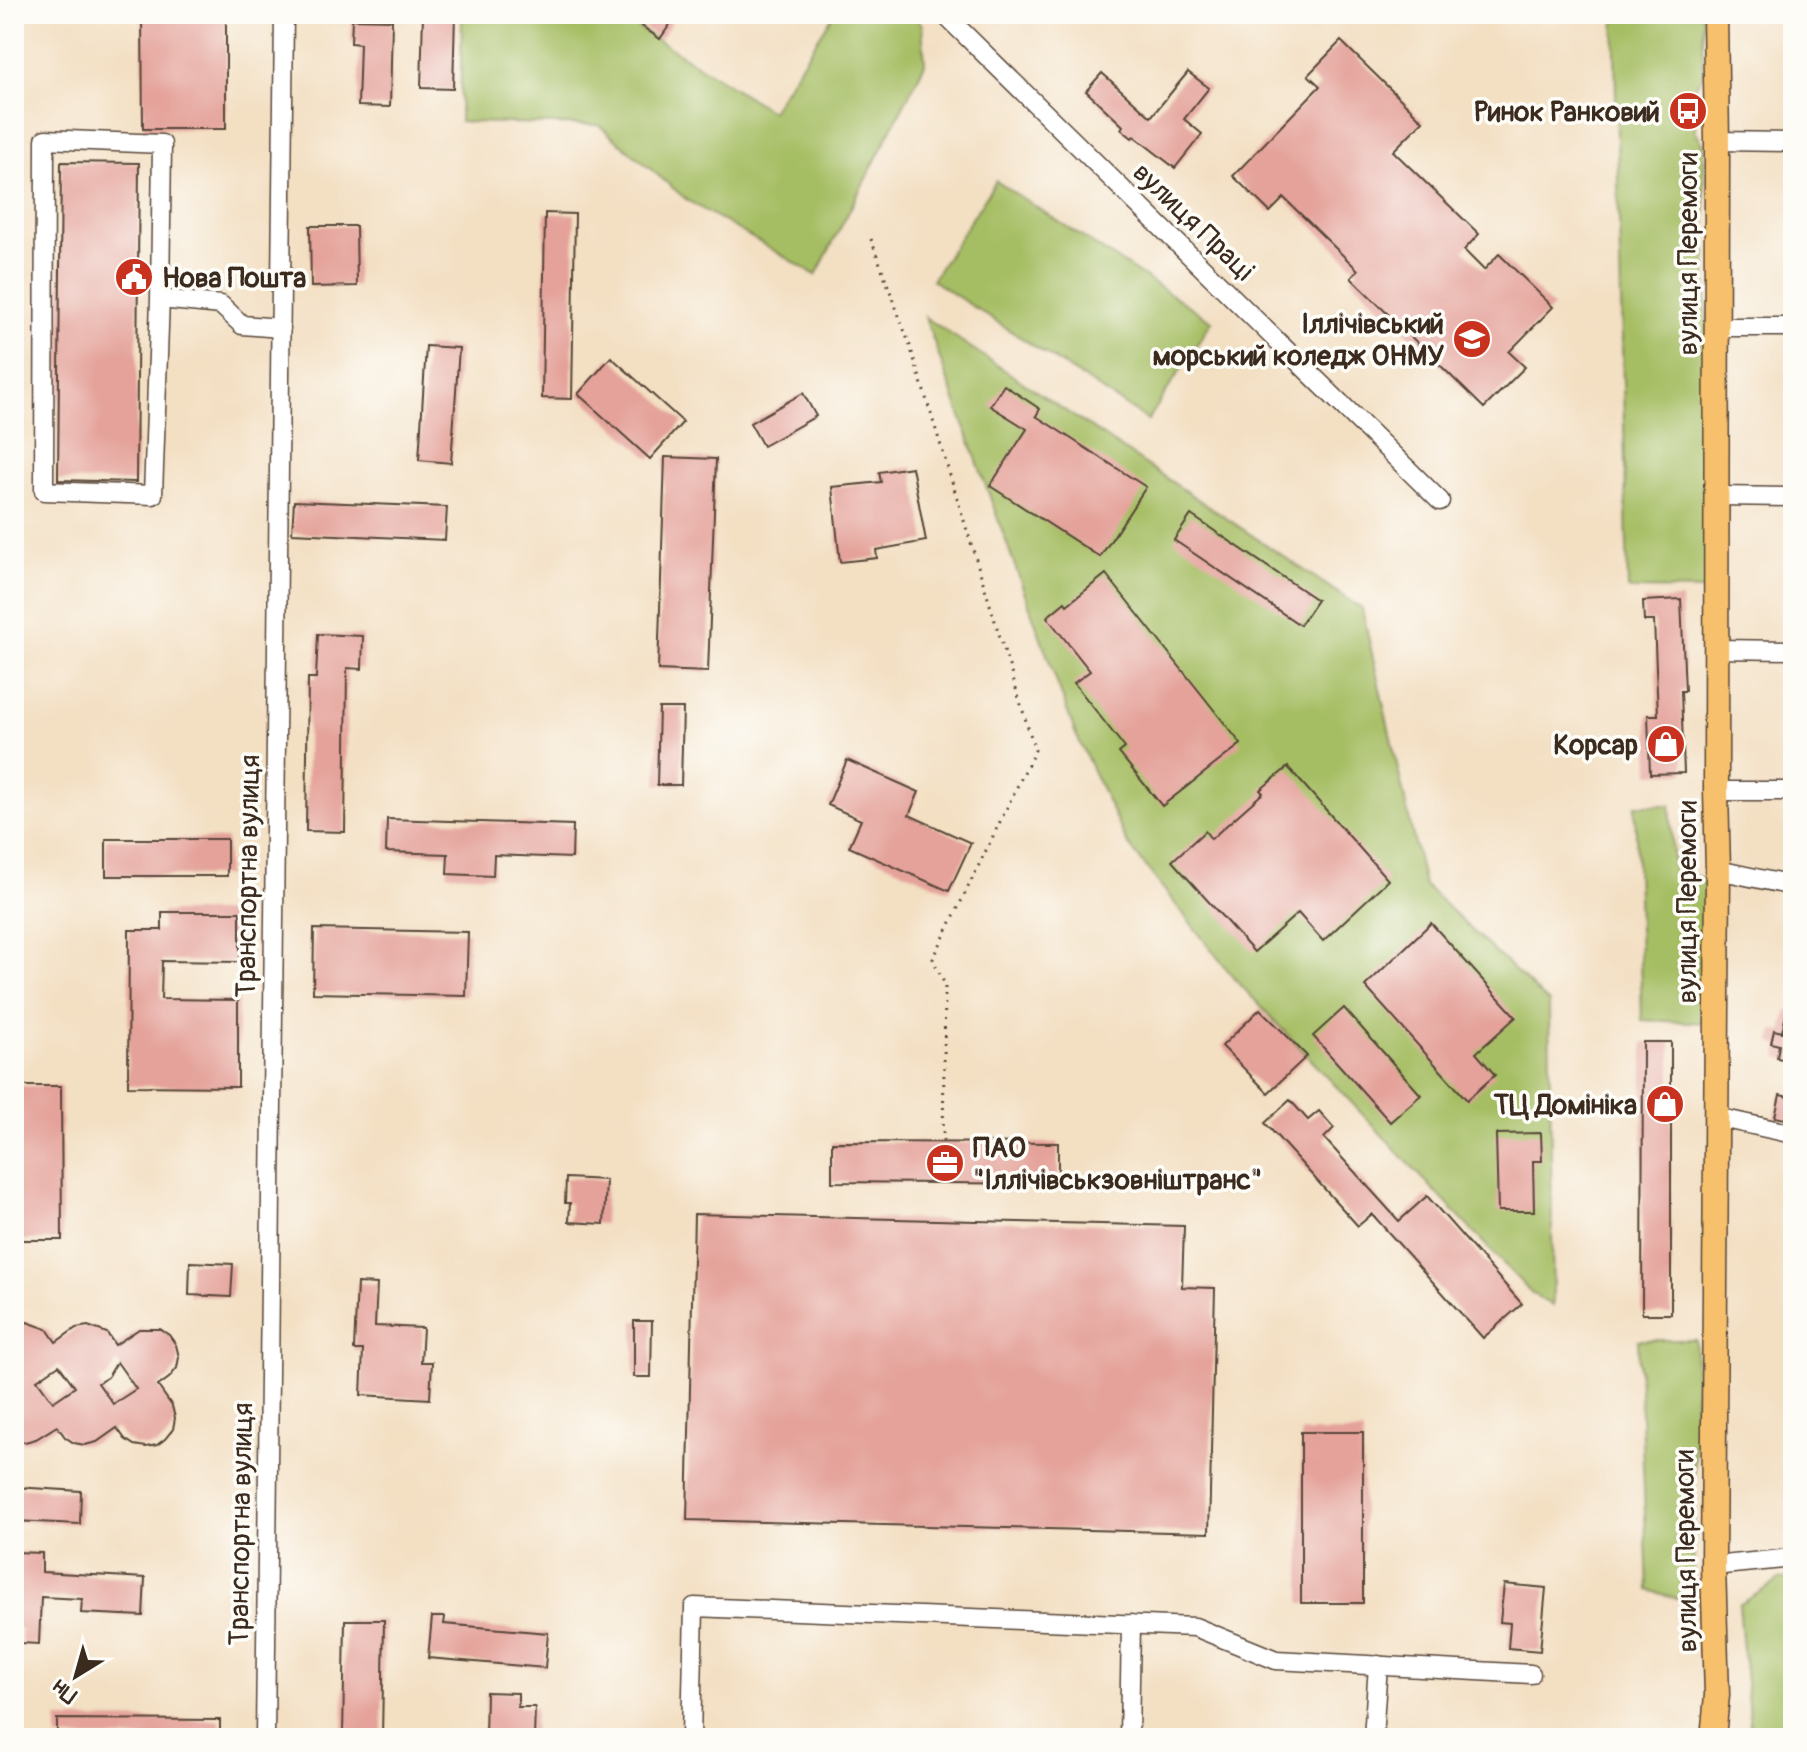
<svg xmlns="http://www.w3.org/2000/svg" width="1807" height="1752" viewBox="0 0 1807 1752" font-family="Pangolin,sans-serif">
	<style>
		.green { fill: #a6be64; stroke: #707441; stroke-width: 2 }
		.building { fill: #e4a29a; fill-rule: evenodd }
		.lines { fill: none; stroke-linecap: round; stroke-linejoin: round }
		.minor-casing { stroke: #574537; stroke-width: 21 }
		.major-casing { stroke: #574537; stroke-width: 27 }
		.path { stroke: #574537; stroke-width: 3; stroke-dasharray: 2 6; stroke-linecap: butt }
		.minor { stroke: #fff; stroke-width: 18 }
		.major { stroke: #f7c06c; stroke-width: 24 }
		.labels { text-anchor: middle; stroke-width: 7; stroke-linejoin: round; paint-order: stroke }
		.poi-label { font-size: 28px; font-weight: bold; fill: #3b2a1e; stroke: #fdfcf7; text-anchor: end }
		.street-label { font-size: 28px; fill: #3b2a1e; stroke: #fdfcf7 }
	</style>
	<rect width="100%" height="100%" fill="#fdfcf7"/>
	<filter id="ink" filterUnits="userSpaceOnUse"><feTurbulence type="fractalNoise" baseFrequency=".0125" numOctaves="2"/><feDisplacementMap in="SourceGraphic" scale="16" xChannelSelector="R" yChannelSelector="G"/><feConvolveMatrix kernelMatrix="1 2 1 2 8 2 1 2 1" color-interpolation-filters="sRGB"/></filter>
	<filter id="wash" filterUnits="userSpaceOnUse"><feTurbulence type="fractalNoise" baseFrequency=".006" numOctaves="4" result="noise"/><feDisplacementMap in="SourceGraphic" scale="32" xChannelSelector="R" yChannelSelector="G"/><feGaussianBlur stdDeviation="1.8" result="paint"/><feColorMatrix in="noise" values="0 0 0 0 0 0 0 0 0 0 0 0 0 0 0 0 0 1.4 0 .05"/><feComposite in="paint" operator="in"/></filter>
	<g filter="url(#wash)">
		<rect width="100%" height="100%" fill="#f3dfc2"/>
		<g class="green">
			<polygon points="462,14 616,14 771,111 834,14 914,14 922,25 925,64 816,275 687,200 599,125 460,122"/>
			<polygon points="1614,14 1702,14 1703,75 1694,89 1695,130 1704,145 1711,590 1628,589"/>
			<polygon points="996,181 1212,321 1148,420 932,280"/>
			<polygon points="925,317 1362,609 1424,885 1549,1003 1553,1306 1531,1293 1235,979 1127,843 1075,732"/>
			<polygon points="1635,805 1670,805 1674,872 1704,878 1710,884 1710,1023 1642,1020"/>
			<polygon points="1638,1340 1696,1340 1693,1603 1648,1590"/>
			<polygon points="1793,1578 1792,1738 1751,1738 1739,1605 1781,1579"/>
		</g>
		<g id="blocks">
			<g class="building">
				<polygon points="142,14 226,14 226,129 143,129"/>
				<polygon points="423,14 455,14 453,89 421,88"/>
				<polygon points="625,14 677,14 660,39"/>
				<polygon points="352,19 392,20 390,107 358,106 360,44 351,43"/>
				<polygon points="1341,41 1423,121 1393,151 1479,234 1464,250 1484,270 1499,254 1553,307 1509,352 1525,367 1484,408 1351,278 1358,270 1284,198 1270,212 1233,176 1320,86 1308,75"/>
				<polygon points="1188,72 1209,88 1184,119 1202,134 1175,168 1134,136 1132,138 1121,129 1123,126 1086,91 1102,73 1151,117"/>
				<polygon points="61,162 139,163 136,482 58,480"/>
				<polygon points="545,213 575,214 572,399 542,398"/>
				<polygon points="310,226 356,226 357,286 311,287"/>
				<polygon points="426,346 459,348 451,463 419,460"/>
				<polygon points="611,357 683,422 650,459 578,394"/>
				<polygon points="1004,385 1040,409 1036,416 1146,487 1100,557 990,486 1027,429 990,406"/>
				<polygon points="803,393 816,416 763,446 750,423"/>
				<polygon points="665,457 716,459 708,672 658,670"/>
				<polygon points="912,467 926,541 876,550 877,558 840,562 832,487 881,482 879,472"/>
				<polygon points="294,501 447,507 445,540 292,533"/>
				<polygon points="1191,515 1317,600 1300,625 1174,540"/>
				<polygon points="1106,574 1241,744 1162,806 1119,753 1125,748 1074,683 1090,671 1047,617 1065,602 1067,605"/>
				<polygon points="1681,599 1685,691 1681,691 1684,773 1650,774 1648,715 1658,715 1654,621 1644,621 1643,601"/>
				<polygon points="318,634 363,636 362,669 347,668 345,832 306,831 308,678 316,678"/>
				<polygon points="659,708 683,708 681,785 657,785"/>
				<polygon points="847,760 919,792 909,815 971,843 949,891 849,847 861,820 828,805"/>
				<polygon points="1288,767 1388,880 1323,941 1298,913 1254,952 1172,861 1205,831 1211,839 1263,793 1260,790"/>
				<polygon points="387,819 573,825 572,858 494,855 493,876 447,874 448,854 386,852"/>
				<rect x="106" y="839" width="121" height="37"/>
				<polygon points="162,912 240,912 240,962 162,961 161,999 238,1000 238,1087 128,1086 129,930 162,930"/>
				<polygon points="1431,923 1516,1017 1476,1053 1495,1075 1467,1100 1365,986"/>
				<polygon points="314,929 468,932 466,996 313,993"/>
				<polygon points="1344,1008 1421,1095 1390,1122 1313,1036"/>
				<polygon points="1260,1009 1307,1056 1268,1093 1222,1046"/>
				<polygon points="1787,1010 1793,1010 1793,1061 1777,1058 1779,1045 1771,1043 1774,1030 1782,1032"/>
				<polygon points="1643,1042 1671,1042 1671,1314 1642,1314"/>
				<polygon points="14,1086 61,1086 62,1240 14,1240"/>
				<polygon points="1780,1095 1793,1098 1791,1120 1775,1117"/>
				<polygon points="1290,1100 1308,1120 1319,1111 1334,1128 1324,1138 1399,1221 1427,1196 1522,1304 1483,1338 1372,1214 1358,1226 1265,1123"/>
				<polygon points="1541,1133 1542,1161 1533,1161 1534,1211 1498,1211 1496,1134"/>
				<polygon points="832,1142 1058,1143 1058,1184 832,1182"/>
				<polygon points="566,1178 606,1180 604,1224 569,1222 570,1203 565,1203"/>
				<polygon points="694,1214 1184,1226 1182,1287 1215,1288 1209,1533 687,1520"/>
				<polygon points="190,1262 233,1264 231,1297 189,1295"/>
				<polygon points="357,1283 377,1284 375,1326 423,1328 421,1362 432,1362 430,1399 361,1395 363,1350 354,1350"/>
				<polygon points="634,1321 652,1321 651,1377 634,1377"/>
				<path d="M27 1322 47 1329 56 1342 76 1328 88 1326 107 1333 115 1345 139 1329H160L169 1335 176 1345 179 1357 177 1368 169 1378 158 1386 172 1406 175 1418 173 1429 165 1439 157 1445 146 1447 134 1445 125 1439 117 1428 97 1442 85 1445 74 1443 65 1437 57 1426 36 1439 25 1442 14 1440V1324ZM117 1362 136 1389 113 1404 98 1383 108 1377ZM59 1365 75 1387 53 1402 37 1380Z"/>
				<rect x="1301" y="1432" width="62" height="171"/>
				<polygon points="14,1487 81,1491 80,1524 14,1521"/>
				<polygon points="14,1552 42,1553 42,1572 145,1578 143,1616 81,1613 82,1599 41,1597 39,1644 21,1643 21,1629 14,1628"/>
				<polygon points="1504,1584 1546,1588 1540,1651 1508,1648 1510,1623 1500,1622"/>
				<polygon points="432,1617 445,1617 444,1624 548,1633 545,1668 428,1658"/>
				<polygon points="345,1620 384,1620 382,1738 343,1738"/>
				<polygon points="486,1692 518,1693 518,1707 535,1707 534,1738 485,1738"/>
				<polygon points="57,1719 220,1720 220,1738 57,1738"/>
			</g>
		</g>
	</g>
	<g filter="url(#ink)">
		<use href="#blocks" fill-opacity="0" stroke="#574537" stroke-width="2"/>
		<g class="lines">
			<defs>
				<g id="minor">
					<polyline points="944,14 1440,501"/>
					<polyline points="1717,141 1793,142"/>
					<polyline points="160,299 153,495 44,491 45,139 162,144 160,299 221,305 242,325 281,328"/>
					<polyline points="1716,327 1793,327"/>
					<polyline points="1716,496 1793,497"/>
					<polyline points="1716,649 1793,650"/>
					<polyline points="1716,791 1793,791"/>
					<polyline points="1718,870 1793,886"/>
					<polyline points="1716,1117 1793,1134"/>
					<polyline points="1713,1566 1793,1558"/>
					<polyline points="265,1738 284,14"/>
					<polyline points="691,1738 694,1607 1195,1627 1276,1660 1531,1674"/>
					<polyline points="1129,1738 1131,1624"/>
					<polyline points="1373,1738 1378,1665"/>
				</g>
				<polyline id="major" points="1713,1738 1717,1695 1713,1566 1718,870 1716,791 1717,141 1715,14"/>
			</defs>
			<use href="#minor" class="minor-casing"/>
			<use href="#major" class="major-casing"/>
			<polyline class="path" points="871,239 910,346 1035,750 933,959 945,985 943,1143"/>
			<use href="#minor" class="minor"/>
			<use href="#major" class="major"/>
		</g>
	</g>
	<defs>
		<symbol id="bus-disc" viewBox="-11 -11 22 22"><circle r="9.5" fill="#c8321e" stroke="#fdfcf7"/><path d="M-5-6H5V4H4V6H2V4H-2V6H-4V4H-5ZM-3.5-4V0h7V-4ZM-3.5 1.2v1.5H-2V1.2ZM2 1.2v1.5H3.5V1.2Z" fill="#fff"/></symbol>
		<symbol id="civic-disc" viewBox="-11 -11 22 22"><circle r="9.5" fill="#c8321e" stroke="#fdfcf7"/><path d="M-.6-6.5H3V-4.5H.6V-3L4-1V1h2V6H-6V1h2V-1L-.6-3ZM-1.2 2.5V6h2.4V2.5Z" fill="#fff"/></symbol>
		<symbol id="university-disc" viewBox="-11 -11 22 22"><circle r="9.5" fill="#c8321e" stroke="#fdfcf7"/><path d="M0-5L7-2L0 1L-7-2ZM-4 1L0 2.5L4 1V4Q0 6-4 4Z" fill="#fff"/></symbol>
		<symbol id="shop-disc" viewBox="-11 -11 22 22"><circle r="9.5" fill="#c8321e" stroke="#fdfcf7"/><path d="M-5-2.5h2.3a2.7 3.5 0 0 1 5.4 0H5L5.5 6h-11ZM-1.5-2.5h3a1.5 2.3 0 0 0-3 0Z" fill="#fff"/></symbol>
		<symbol id="office-disc" viewBox="-11 -11 22 22"><circle r="9.5" fill="#c8321e" stroke="#fdfcf7"/><path d="M-6-3h4V-5.5h4V-3h4V5H-6ZM-1-4.5V-3h2v-1.5ZM-6 0V1H6V0Z" fill="#fff"/></symbol>
	</defs>
	<g fill-rule="evenodd">
		<use href="#bus-disc" x="1666" y="89" width="44" height="44"/>
		<use href="#civic-disc" x="112" y="255" width="44" height="44"/>
		<use href="#university-disc" x="1450" y="317" width="44" height="44"/>
		<use href="#shop-disc" x="1644" y="722" width="44" height="44"/>
		<use href="#shop-disc" x="1643" y="1082" width="44" height="44"/>
		<use href="#office-disc" x="923" y="1141" width="44" height="44"/>
	</g>
	<g class="labels">
		<g class="poi-label">
			<text x="1660" y="121">Ринок Ранковий</text>
			<text x="162" y="287" text-anchor="start">Нова Пошта</text>
			<text x="1444" y="333">Іллічівський<tspan x="1444" dy="32">морський коледж ОНМУ</tspan></text>
			<text x="1638" y="754">Корсар</text>
			<text x="1637" y="1114">ТЦ Домініка</text>
			<text x="973" y="1157" text-anchor="start">ПАО<tspan x="973" dy="32">"Іллічівськзовніштранс"</tspan></text>
		</g>
		<g class="street-label">
			<text transform="translate(1194 221) rotate(44)" y="10">вулиця Праці</text>
			<text transform="translate(1687 254) rotate(-90)" y="10">вулиця Перемоги</text>
			<text transform="translate(247 876) rotate(-89)" y="10">Транспортна вулиця</text>
			<text transform="translate(1686 902) rotate(-90)" y="10">вулиця Перемоги</text>
			<text transform="translate(240 1524) rotate(-89)" y="10">Транспортна вулиця</text>
			<text transform="translate(1685 1551) rotate(-91)" y="10">вулиця Перемоги</text>
		</g>
	</g>
	<rect width="1807" height="1752" fill="none" stroke="#fdfcf7" stroke-width="48"/>
	<g transform="translate(76 1676) rotate(217)" stroke="#fdfcf7" stroke-width="6" paint-order="stroke">
	<path d="M0-6L14 30L0 20L-14 30Z" fill="#3b2a1e"/>
	<text y="-12" font-size="22" font-weight="bold" text-anchor="middle" fill="#3b2a1e">Пн</text>
	</g>
</svg>
